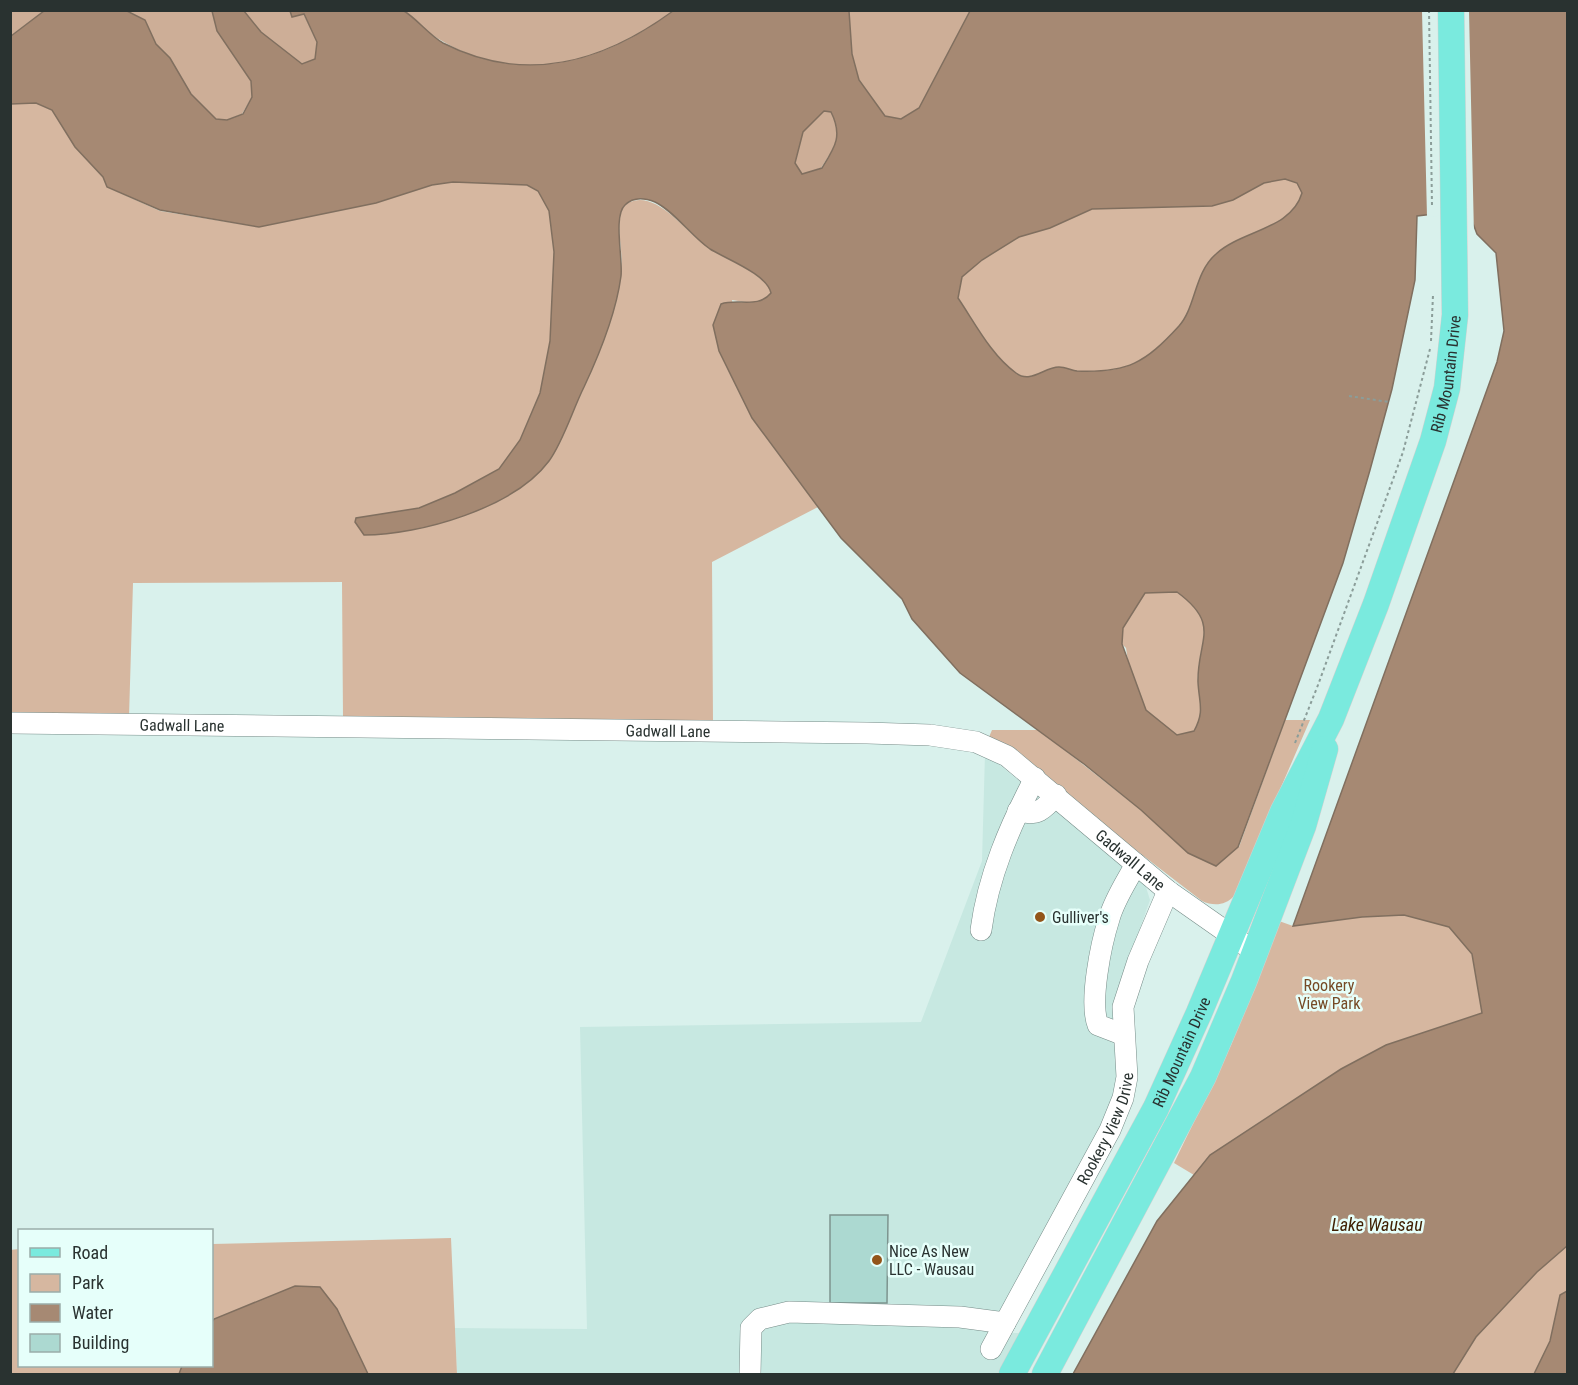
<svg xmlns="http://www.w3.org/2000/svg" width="1578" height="1385" viewBox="0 0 1578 1385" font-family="'Roboto Condensed',sans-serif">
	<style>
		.built { fill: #c7e8e1 }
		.green { fill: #d6b7a0 }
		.forest { fill: #cdae97 }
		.water { fill: #a68973; stroke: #806f5f; stroke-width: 1.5; fill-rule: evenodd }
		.pier { fill: #d9f1ec }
		.building { fill: #acd9d1; stroke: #7d948f; stroke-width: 1.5 }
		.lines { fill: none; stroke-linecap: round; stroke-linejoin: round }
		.minor-casing { stroke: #768c88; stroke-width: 22 }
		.major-casing { stroke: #d0d2d1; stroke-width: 27 }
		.path { stroke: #8b9d99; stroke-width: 2; stroke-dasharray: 3 3; stroke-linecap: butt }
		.minor { stroke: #fff; stroke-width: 21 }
		.major { stroke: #7aeade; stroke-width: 26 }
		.poi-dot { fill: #93551a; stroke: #e6fffa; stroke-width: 2 }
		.labels { text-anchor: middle; stroke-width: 5; stroke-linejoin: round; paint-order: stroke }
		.street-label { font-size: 16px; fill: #293230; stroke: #e6fffa }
		.poi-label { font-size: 16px; fill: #293230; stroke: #e6fffa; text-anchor: start }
		.park-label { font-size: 16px; fill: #764a26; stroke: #e6fffa }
		.water-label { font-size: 18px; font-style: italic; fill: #402104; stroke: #e6fffa }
	</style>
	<rect width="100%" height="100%" fill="#d9f1ec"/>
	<polygon class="built" points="985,753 1145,884 1150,900 1124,974 1118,1066 1112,1105 991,1333 1025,1333 1002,1374 457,1374 455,1328 587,1329 580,1027 921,1022 982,861"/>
	<g class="green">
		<path d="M15 103H36L52 110 75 147 103 177 107 187 160 211 259 227 376 203 432 185 453 182 528 185 538 191 549 211 554 252 550 341 540 393 520 440 499 469 455 493 419 508 356 518 364 535 530 480C560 412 589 344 619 276 628 257 609 214 628 203 653 189 682 226 699 240 716 255 767 273 771 293 761 306 746 302 732 300L752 418 818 507 712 562 713 723 343 718 342 582 133 583 129 717 11 714V104Z"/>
		<path d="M1285 179 1297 183 1302 193C1291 230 1242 230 1216 254 1194 273 1196 307 1179 326 1145 363 1128 373 1077 371 1071 370 1065 367 1059 367 1046 367 1033 381 1020 375 997 366 972 319 958 298L962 277 982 260 1019 237 1050 228 1092 209 1212 206 1233 200 1264 183Z"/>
		<path d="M1177 592C1222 625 1197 640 1198 682 1199 703 1205 711 1194 731L1177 735 1146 710 1129 668 1126 648 1122 644 1123 628 1145 593Z"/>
		<path d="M1285 720H1310L1234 896C1225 906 1213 906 1202 901L989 737 992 730H1039L1141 810 1188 853 1239 847Z"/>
		<polygon points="1404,915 1449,927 1472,954 1482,1013 1386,1045 1341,1069 1210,1155 1194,1175 1174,1163 1231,1045 1279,921 1293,926 1362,917"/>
		<polygon points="451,1238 457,1374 11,1374 10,1250 19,1249 20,1366 212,1366 212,1244"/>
		<polygon points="1567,1246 1567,1291 1560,1296 1550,1341 1534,1374 1453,1374 1476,1337 1537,1272"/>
	</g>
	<g class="forest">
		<polygon points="11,11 44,11 11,36"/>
		<polygon points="127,11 212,11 217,31 251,81 252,97 242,114 227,120 216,119 191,94 170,58 156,44 145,20"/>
		<polygon points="244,11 290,11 292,17 303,13 317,42 316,59 302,64 261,32"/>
		<path d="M404 11H673C641 35 602 55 562 64 509 77 440 50 404 11Z"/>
		<polygon points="849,11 970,11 919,108 901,119 885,116 859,80 852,54"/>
		<path d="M824 111 831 112C843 136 835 147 821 168L802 174 795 163 803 132Z"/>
	</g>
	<g class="water">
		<path d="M44 11H127L145 20 156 44 170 58 191 94 216 119 227 120 243 114 252 97 251 81 217 31 212 11H244L261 32 302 64 315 59 317 42 304 14 292 17 290 11C305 11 398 8 404 11 416 18 429 35 443 43 525 85 602 63 673 11H849L852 54 859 80 885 116 901 119 919 108 970 11H1567V1246L1537 1272 1476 1337 1453 1374H1073L1157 1221 1210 1155 1341 1069 1386 1045 1482 1013 1472 954 1449 927 1404 915 1362 917 1293 926 1497 362 1504 331 1496 253 1477 234 1468 210 1417 216 1415 280 1392 389 1370 470 1343 563 1238 847 1216 866 1188 853 1141 810 1084 764 960 673 912 619 902 599 841 538 752 418 719 351 713 325 721 304C738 298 758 309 771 293 767 274 726 259 710 249 692 237 674 211 655 202 645 198 633 197 625 205 613 216 623 258 621 276 616 314 600 353 584 387 573 409 563 442 549 461 514 508 420 535 364 535L355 522 356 518 419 508 455 493 499 469 520 440 540 393 550 341 554 252 549 211 538 191 527 185 453 182 432 185 376 203 259 227 160 210 107 187 103 177 75 147 52 110 36 103 11 104V36ZM824 111 831 112C843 136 835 147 822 168L802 174 795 163 803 132ZM1285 179 1297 183 1302 193C1291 230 1242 230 1216 254 1194 273 1196 307 1179 326 1145 363 1128 373 1077 371 1071 370 1065 367 1059 367 1044 367 1031 384 1016 373 991 355 975 323 958 298L962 277 982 260 1019 237 1050 228 1092 209 1212 206 1233 200 1264 183ZM1177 592C1222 625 1197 640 1198 682 1199 703 1205 711 1194 731L1177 735 1146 710 1122 644 1123 628 1145 593Z"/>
		<polygon points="295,1286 320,1287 337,1309 368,1374 179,1374 182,1366 212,1366 212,1322 214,1319"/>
		<polygon points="1567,1291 1567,1374 1534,1374 1550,1341 1560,1295"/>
	</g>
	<polygon class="pier" points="1422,11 1469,11 1474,235 1466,213 1427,217"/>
	<polygon class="building" points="830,1215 888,1215 887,1303 830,1303"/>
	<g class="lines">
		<defs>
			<g id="minor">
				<path id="s1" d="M10 723 867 733 930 735 976 742 1007 756 1168 891 1255 952"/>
				<path d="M1018 811C1037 816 1044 810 1056 795"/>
				<path d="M981 930C988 876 1010 826 1035 778"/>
				<path d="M1124 1035 1098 1025C1089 1002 1101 944 1109 919 1114 900 1127 881 1136 864"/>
				<path id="s2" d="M991 1349 1110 1130 1123 1098 1127 1077 1123 1007 1138 961 1168 891"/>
				<polyline points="750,1374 751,1328 760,1319 789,1312 960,1317 1005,1323"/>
			</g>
			<g id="major">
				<path id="s3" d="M1012 1374 1156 1108 1199 1013 1283 812 1331 719 1376 604 1433 441 1447 388 1455 315 1451 10"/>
				<polyline points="1045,1374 1203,1077 1244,981 1303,826 1325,749"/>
			</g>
		</defs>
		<use href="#minor" class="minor-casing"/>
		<use href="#major" class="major-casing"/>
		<g class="path">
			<polyline points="1429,10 1432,206"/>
			<polyline points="1431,341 1433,295"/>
			<polyline points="1349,396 1389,402"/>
			<polyline points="1295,743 1318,685 1403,452 1430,349"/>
		</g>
		<use href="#minor" class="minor"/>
		<use href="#major" class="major"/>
	</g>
	<g class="poi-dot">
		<circle cx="1040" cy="917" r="6"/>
		<circle cx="877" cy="1260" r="6"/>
	</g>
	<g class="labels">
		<g class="street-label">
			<text dy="6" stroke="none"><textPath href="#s3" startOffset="1094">Rib Mountain Drive</textPath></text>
			<text dy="6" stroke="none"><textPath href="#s1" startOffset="172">Gadwall Lane</textPath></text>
			<text dy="6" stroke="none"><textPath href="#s1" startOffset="658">Gadwall Lane</textPath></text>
			<text dy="6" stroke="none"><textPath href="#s1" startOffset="1162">Gadwall Lane</textPath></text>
			<text dy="6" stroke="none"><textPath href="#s3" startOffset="364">Rib Mountain Drive</textPath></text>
			<text dy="6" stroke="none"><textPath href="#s2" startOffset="249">Rookery View Drive</textPath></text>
		</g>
		<g class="poi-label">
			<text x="1052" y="923">Gulliver's</text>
			<text x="889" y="1257">Nice As New<tspan x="889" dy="18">LLC - Wausau</tspan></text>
		</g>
		<g class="park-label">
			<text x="1329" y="991">Rookery<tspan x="1329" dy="18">View Park</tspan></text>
		</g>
		<g class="water-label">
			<text x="1377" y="1231">Lake Wausau</text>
		</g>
	</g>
	<rect width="1578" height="1385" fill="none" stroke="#293230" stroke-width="24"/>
	<rect x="18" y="1229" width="195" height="138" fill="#e6fffa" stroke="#9aada9" stroke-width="1.5"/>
	<rect x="30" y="1248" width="30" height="9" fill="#7aeade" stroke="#9aada9" stroke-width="1.5"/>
	<text x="72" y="1259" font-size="18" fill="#293230">Road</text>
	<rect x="30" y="1274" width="30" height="18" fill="#d6b7a0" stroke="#9aada9" stroke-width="1.5"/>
	<text x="72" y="1289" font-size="18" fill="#293230">Park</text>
	<rect x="30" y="1304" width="30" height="18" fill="#a68973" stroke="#9aada9" stroke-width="1.5"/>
	<text x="72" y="1319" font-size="18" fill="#293230">Water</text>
	<rect x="30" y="1334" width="30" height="18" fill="#acd9d1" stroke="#9aada9" stroke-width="1.5"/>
	<text x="72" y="1349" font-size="18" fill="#293230">Building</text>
</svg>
